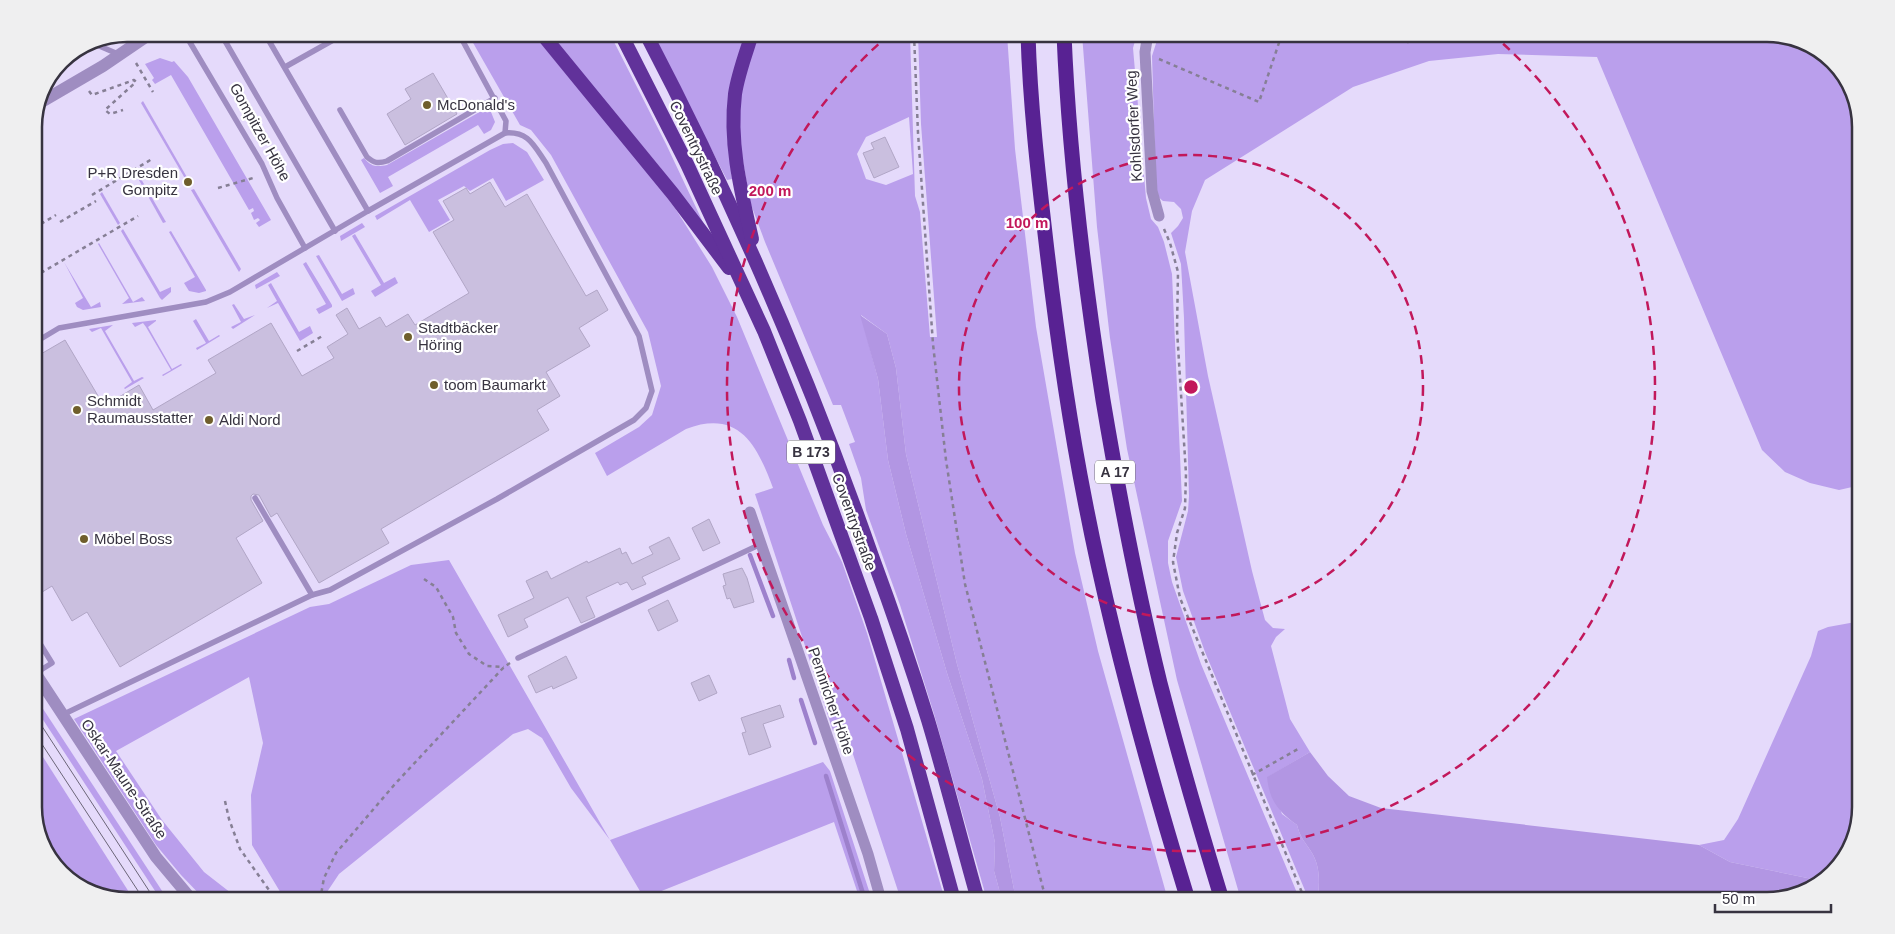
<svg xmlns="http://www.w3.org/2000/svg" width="1895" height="934" viewBox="0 0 1895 934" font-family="Helvetica,sans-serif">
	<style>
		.green { fill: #ba9fec; fill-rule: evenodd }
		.forest { fill: #b296e3 }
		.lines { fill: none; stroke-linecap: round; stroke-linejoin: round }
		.stream { stroke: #9d81cc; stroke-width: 4.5 }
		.building { fill: #cabfdf; stroke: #b1a6c6 }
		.path { stroke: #867f95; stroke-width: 2.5; stroke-dasharray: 4 4; stroke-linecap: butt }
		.service { stroke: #9f8dc1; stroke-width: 5.5 }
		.minor { stroke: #9f8dc1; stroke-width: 11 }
		.tertiary { stroke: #9f8dc1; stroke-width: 12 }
		.trunk { stroke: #61329a; stroke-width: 14 }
		.motorway { stroke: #582293; stroke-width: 15 }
		.tram { stroke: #6c6679; stroke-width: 1 }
		.ring { fill: none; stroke: #c2185b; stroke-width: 2.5; stroke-dasharray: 9 6 }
		.poi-dot { fill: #6f5e2c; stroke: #fff; stroke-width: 2 }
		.labels { text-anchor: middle; stroke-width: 4.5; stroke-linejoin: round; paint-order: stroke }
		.shield { fill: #fff; stroke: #737079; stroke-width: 1 }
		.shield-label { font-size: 14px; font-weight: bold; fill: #373340 }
		.poi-label { font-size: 15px; fill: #373340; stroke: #fff; text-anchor: start }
		.street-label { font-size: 15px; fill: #373340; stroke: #fff }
		.rim { fill: none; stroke: #373340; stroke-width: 2.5 }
		.centre { fill: #c2185b; stroke: #fff; stroke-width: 2.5 }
		.ring-label { font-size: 15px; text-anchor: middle; font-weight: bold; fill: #c2185b; stroke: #fff; stroke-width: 4.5; stroke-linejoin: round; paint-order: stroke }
	</style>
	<rect width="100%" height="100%" fill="#e5dafb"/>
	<g class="green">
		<path d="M468 34H533L643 166 675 208 712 267 737 317 823 525 842 562 867 633 945 900H901L846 733 833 731 755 494 773 488C757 445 739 409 686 429L607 476 595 453 639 427 652 415 661 386 648 332 551 155 531 130 520 125Z"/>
		<polygon points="549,34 610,34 666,144 709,235 659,166"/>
		<polygon points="652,34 745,34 732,79 727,135 732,179 727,180"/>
		<path d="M758 34H910L915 196 920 212 930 337H937L921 124 918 34H1007L1015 149 1036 327 1075 553 1098 651 1168 900H1016L1000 817 957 664 906 454 896 368 887 334 861 315 878 379 888 460 906 534 947 673 982 779 995 843 994 871 1002 900H987L934 714 900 605 866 510 861 478 849 444 855 442 841 405H833L765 242 750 202 738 132 741 93 749 59ZM909 117 913 174 886 185 866 179 857 154 866 137Z"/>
		<polygon points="1082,34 1137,34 1133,48 1146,198 1151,219 1158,227 1164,242 1172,274 1182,501 1168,541 1168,563 1172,582 1201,664 1300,900 1241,900 1177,680 1127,449 1110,338 1097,227"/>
		<path d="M1159 34H1768L1809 43 1846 76 1861 122V485L1839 490 1810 483 1785 472 1762 450 1597 57 1498 54 1429 61 1353 87 1205 180 1192 211 1185 252 1208 376 1252 571 1265 620 1273 628 1285 629 1276 637 1271 646 1290 719 1310 752 1268 777 1282 814 1297 825C1301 840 1305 841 1312 853 1321 868 1319 884 1318 900H1309L1205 652 1183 591 1176 557 1188 511 1189 496 1184 318 1181 264 1171 233 1178 226 1183 218 1181 209 1174 202 1163 201 1156 195 1152 56Z"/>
		<polygon points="160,58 172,62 174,61 188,77 271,220 259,227 256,223 260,220 258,218 254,220 251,213 254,211 253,208 249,210 171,75 155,84 152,80 154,78 145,64"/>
		<polygon points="143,101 192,186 190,187 141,103"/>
		<path d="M483 110 491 112 495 122 491 130 484 134 478 125 388 177 393 186 380 193 361 160 364 158C371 167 377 167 387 165Z"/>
		<polygon points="513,143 527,152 544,180 506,201 493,178 470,191 464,186 438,200 450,220 429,232 410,200 377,220 375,216 490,150 503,144"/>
		<polygon points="137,172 166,222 163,223 135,173"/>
		<polygon points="194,189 241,269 239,272 191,190"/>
		<polygon points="102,192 120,223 118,225 100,194"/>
		<polygon points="362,223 365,227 341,241 340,236"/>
		<polygon points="123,229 160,292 171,287 171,292 162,300 160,298 121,231"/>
		<polygon points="171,231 206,290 206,291 199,293 189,291 184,283 195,277 169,232"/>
		<polygon points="355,234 384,283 395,277 398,283 375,297 371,291 381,285 352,236"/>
		<polygon points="99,243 133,302 142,297 145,301 122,304 129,298 98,244"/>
		<polygon points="319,255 342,294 353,288 355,294 342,301 316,256"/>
		<polygon points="64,262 91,307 100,302 101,307 83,310 77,307 75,303 83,298"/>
		<polygon points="306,262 332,305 332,307 319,314 316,309 326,304 303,264"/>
		<polygon points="277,272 280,276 256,289 255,285"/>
		<polygon points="271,283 299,332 310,326 313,333 300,341 278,303 267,308 277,301 268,285"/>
		<polygon points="234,304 244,319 255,315 233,329 231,327 241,322 232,305"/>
		<polygon points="196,319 209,341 219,335 220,336 197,350 196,348 206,343 193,321"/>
		<polygon points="156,320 156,321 148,327 172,369 181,364 182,365 163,376 162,375 171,370 146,327 143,323 135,327 132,323"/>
		<polygon points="113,325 105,331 134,381 142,377 144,378 125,389 124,388 132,382 101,328 92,332 89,329"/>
		<polygon points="449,560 610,840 823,762 830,771 872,900 860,900 834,822 644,898 610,840 571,788 542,738 528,729 513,734 339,874 325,895 324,900 285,900 252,845 251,795 263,743 249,677 116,751 162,820 204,872 240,900 205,900 181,875 156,845 74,719 310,607 329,604 411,565"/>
		<polygon points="1861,621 1861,807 1852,848 1822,881 1730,862 1699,845 1724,840 1738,819 1811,656 1818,631 1828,627"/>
		<polygon points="34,695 168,900 161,900 34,706"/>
		<polygon points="34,743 43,757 134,900 127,900 86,891 50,859 34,813"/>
	</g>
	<g class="forest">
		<polygon points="860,315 887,334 896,368 906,454 957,664 1000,817 1016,900 1002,900 994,871 995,843 982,779 947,673 906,534 888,460 878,379"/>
		<path d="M1310 752 1328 776 1349 796 1381 808 1699 845 1730 862 1822 881 1819 885 1768 900H1318C1319 884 1321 868 1312 853 1305 841 1301 840 1297 825 1279 812 1269 800 1267 777Z"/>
	</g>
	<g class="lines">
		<g class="stream">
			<polyline points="750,555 773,616"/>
			<polyline points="789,660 794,678"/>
			<polyline points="801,700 815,743"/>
			<polyline points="826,776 865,900"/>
		</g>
	</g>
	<g class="building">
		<polygon points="433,73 457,114 405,145 387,114 411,99 405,89"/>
		<polygon points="885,137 899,167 874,178 863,153 874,149 871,143"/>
		<polygon points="490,182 505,207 527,194 586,296 597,290 608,310 579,328 590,346 546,372 560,396 537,410 549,430 381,529 389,543 319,583 277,513 271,517 259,495 253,494 251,496 251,500 263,521 236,538 262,583 120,667 87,612 72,621 52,586 34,597 34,358 65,340 104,406 139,385 153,410 216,373 208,360 271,323 302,376 334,358 327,347 348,334 336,315 347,308 359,329 380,317 386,327 408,314 415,325 469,293 433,232 454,220 443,201 466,188 470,194"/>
		<polygon points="709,519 720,543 703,551 692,528"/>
		<polygon points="669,537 680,559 642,577 646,584 632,590 627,582 620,585 618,582 586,597 595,617 581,623 568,597 524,619 528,627 508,637 498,615 534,598 526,581 547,571 551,579 587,561 588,563 620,548 622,554 626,552 632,564 653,554 649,547"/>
		<polygon points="742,568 747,578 754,602 734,608 730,598 727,599 723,586 726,585 723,574"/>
		<polygon points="668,600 678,621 658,631 648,610"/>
		<polygon points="566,656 577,678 553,689 552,686 536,693 528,676"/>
		<polygon points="709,675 717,693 699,701 691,683"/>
		<polygon points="780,705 784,717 763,724 771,747 749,755 742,733 746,732 741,718"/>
	</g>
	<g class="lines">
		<g class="path">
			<polyline points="914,34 918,133 933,344 946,460 965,584 1046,900"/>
			<polyline points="1407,43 1410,34"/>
			<polyline points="69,56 72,60"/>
			<polyline points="1159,59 1259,102 1282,34"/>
			<polyline points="136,63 153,92"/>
			<polyline points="89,91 92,95 134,80 136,82 105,110 110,114 123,110"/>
			<polyline points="218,188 253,178"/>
			<polyline points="92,195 152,159"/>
			<polyline points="60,222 96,201"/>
			<polyline points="34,228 56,215"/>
			<polyline points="1164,229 1170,243 1178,272 1177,330 1186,474 1185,508 1177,533 1173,562 1180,598 1305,900"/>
			<polyline points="34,277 138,216"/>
			<polyline points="297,351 324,335"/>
			<polyline points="424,579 436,587 453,617 456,633 469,654 487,666 504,667"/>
			<polyline points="1252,775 1298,749"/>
			<polyline points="225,801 229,819 240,849 276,900"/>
			<polyline points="320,900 324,878 336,853 395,784 504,667 510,663"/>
		</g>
		<g class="service">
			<polyline points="185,34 262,164 277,198 305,248"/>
			<polyline points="221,34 335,231"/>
			<polyline points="90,42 118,54"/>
			<polyline points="285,67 344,34"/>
			<path d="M340 110 367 157C374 163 378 164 387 161L495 98"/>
			<polyline points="368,211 505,133 506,121 459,34"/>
			<polyline points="34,343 59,328 206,302 230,292 368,211 265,34"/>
			<path d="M312 595 330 590 497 499 634 420 646 408 652 391 639 336 546 163C534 146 529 131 505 133"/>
			<polyline points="34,634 52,663 36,673"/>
			<polyline points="518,658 761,544"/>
			<polyline points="62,715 312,595 255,498"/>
		</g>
		<g class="minor">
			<polyline points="1148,34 1145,52 1152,191 1159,216"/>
			<polyline points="750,512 868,854 881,900"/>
		</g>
		<g class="tertiary">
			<polyline points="43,101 103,66 150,34"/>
			<polyline points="34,671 156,857 192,900"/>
		</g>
		<g class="trunk">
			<polyline points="542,34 673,194 729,268"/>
			<polyline points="621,34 687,164 764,331 800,421 871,618 907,729 954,900"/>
			<path d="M646 34C734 202 809 377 872 556 892 610 911 665 928 720 946 780 961 840 978 900"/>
			<path d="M752 239C741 191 729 144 735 94 738 74 746 53 752 34"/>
		</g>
		<g class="motorway">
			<path d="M1028 34C1030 103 1038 173 1046 242 1056 328 1068 415 1085 501 1111 636 1148 769 1188 900"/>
			<path d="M1064 34C1069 156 1084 279 1103 400 1119 495 1137 589 1160 683 1179 756 1200 828 1222 900"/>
		</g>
		<g class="tram">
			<polyline points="34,714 155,900"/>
			<polyline points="34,732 144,900"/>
		</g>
	</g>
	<g class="ring">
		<circle cx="1191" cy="387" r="232"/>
		<path d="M1492 34A464 464 0 1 1 890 34"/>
	</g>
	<g class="poi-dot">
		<circle cx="427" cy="105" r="5"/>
		<circle cx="188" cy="182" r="5"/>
		<circle cx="408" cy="337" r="5"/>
		<circle cx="434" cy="385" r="5"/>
		<circle cx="77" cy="410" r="5"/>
		<circle cx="209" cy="420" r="5"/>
		<circle cx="84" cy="539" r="5"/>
	</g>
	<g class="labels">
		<g class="shield">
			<rect x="787" y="440.5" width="48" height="23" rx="4"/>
			<rect x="1095" y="460.5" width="40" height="23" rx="4"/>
		</g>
		<g class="shield-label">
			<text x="811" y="457">B 173</text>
			<text x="1115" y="477">A 17</text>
		</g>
		<g class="poi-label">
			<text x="437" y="110">McDonald's</text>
			<text x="178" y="178" text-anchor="end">P+R Dresden<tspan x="178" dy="17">Gompitz</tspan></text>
			<text x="418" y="333">Stadtbäcker<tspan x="418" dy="17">Höring</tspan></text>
			<text x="444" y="390">toom Baumarkt</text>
			<text x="87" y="406">Schmidt<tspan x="87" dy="17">Raumausstatter</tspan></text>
			<text x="219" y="425">Aldi Nord</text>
			<text x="94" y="544">Möbel Boss</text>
		</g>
		<g class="street-label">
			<text transform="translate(1134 126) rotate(-93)" y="5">Kohlsdorfer Weg</text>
			<text transform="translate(260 132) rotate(61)" y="5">Gompitzer Höhe</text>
			<text transform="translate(696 148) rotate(64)" y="5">Coventrystraße</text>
			<text transform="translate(854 522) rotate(70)" y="5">Coventrystraße</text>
			<text transform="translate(831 701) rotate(71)" y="5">Pennricher Höhe</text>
			<text transform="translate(124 779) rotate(56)" y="5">Oskar-Maune-Straße</text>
		</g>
	</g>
	<path d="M0 0H1895V934H0ZM127 42H1767A85 85 0 0 1 1852 127V807A85 85 0 0 1 1767 892H127A85 85 0 0 1 42 807V127A85 85 0 0 1 127 42Z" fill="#efeff0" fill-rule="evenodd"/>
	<path class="rim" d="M127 42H1767A85 85 0 0 1 1852 127V807A85 85 0 0 1 1767 892H127A85 85 0 0 1 42 807V127A85 85 0 0 1 127 42Z"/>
	<circle cx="1191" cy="387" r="8" class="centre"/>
	<g class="ring-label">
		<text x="770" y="196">200 m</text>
		<text x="1027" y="228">100 m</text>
	</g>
	<path d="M1715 904v8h116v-8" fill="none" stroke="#373340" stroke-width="2.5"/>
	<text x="1722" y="904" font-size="15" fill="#373340" stroke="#ffffff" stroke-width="4" paint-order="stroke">50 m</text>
</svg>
